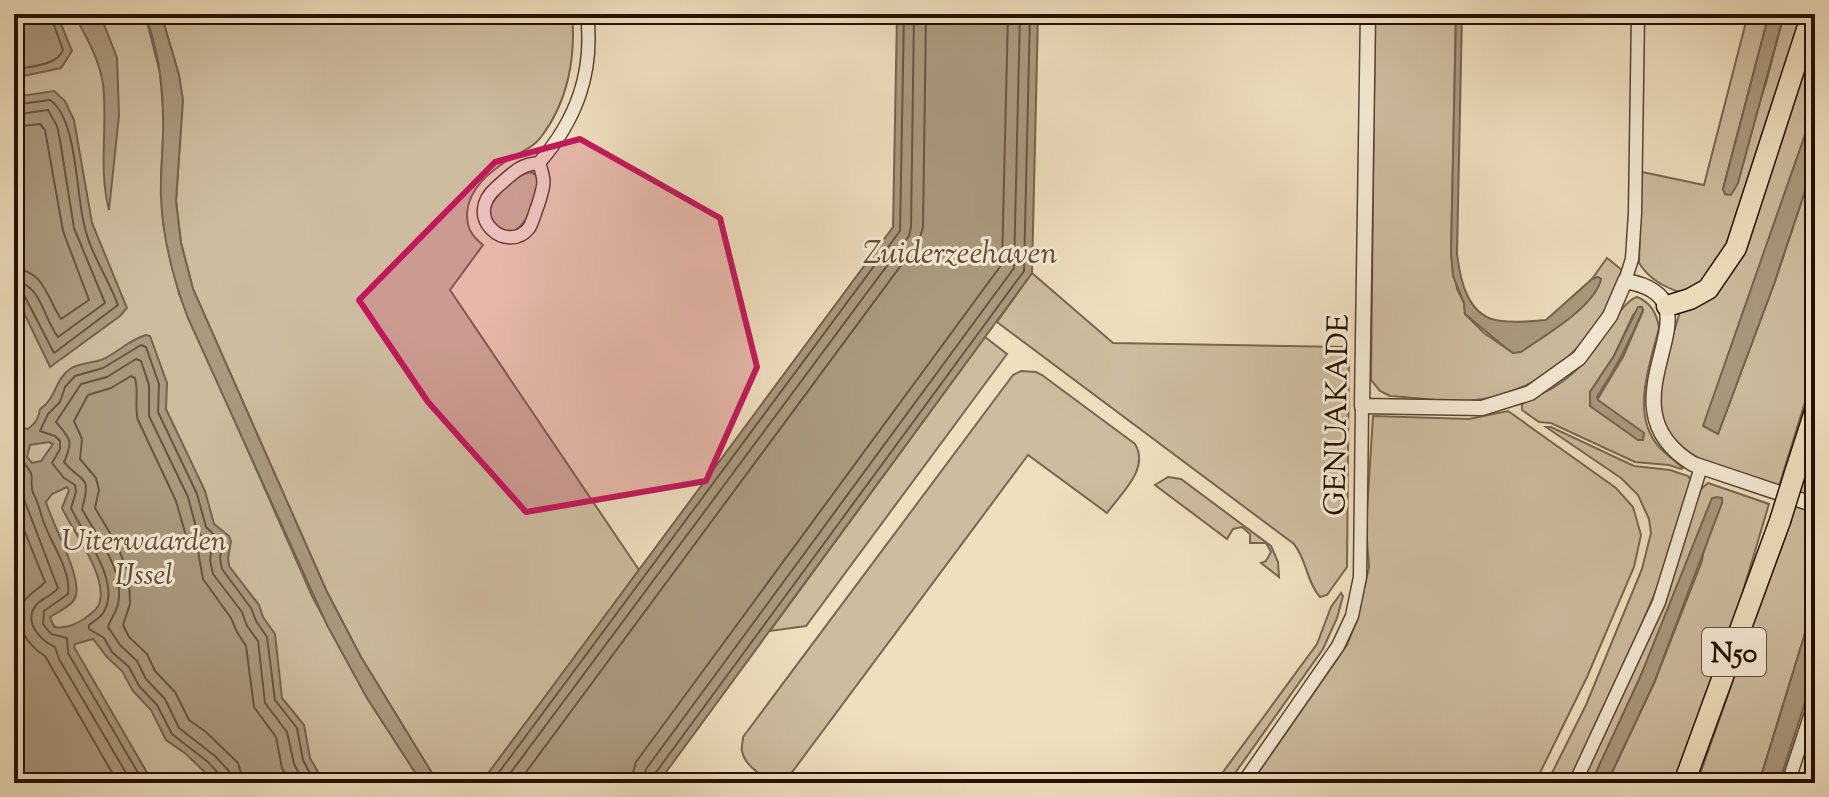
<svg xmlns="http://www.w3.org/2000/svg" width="1829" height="797" viewBox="0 0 1829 797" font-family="'Sorts Mill Goudy',serif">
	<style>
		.green { fill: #cdbc9f; stroke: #796650; stroke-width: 2; fill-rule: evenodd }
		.water { fill: #aa997e; stroke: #75634c; stroke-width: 2; fill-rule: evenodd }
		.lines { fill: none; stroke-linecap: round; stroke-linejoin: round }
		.shore { stroke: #685540; stroke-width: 2 }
		.minor-casing { stroke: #584430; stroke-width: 15 }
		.tertiary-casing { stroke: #584430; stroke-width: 17 }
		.trunk-casing { stroke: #251101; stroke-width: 23 }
		.minor { stroke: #f5ead5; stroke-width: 12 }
		.tertiary { stroke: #f5ead5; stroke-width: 14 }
		.trunk { stroke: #efdfbf; stroke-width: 20 }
		.trunk-bridge-casing { stroke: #251101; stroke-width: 23; stroke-linecap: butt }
		.trunk-bridge { stroke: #efdfbf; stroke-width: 20 }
		.marked { fill: #c2185b; fill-opacity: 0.2; stroke: #c2185b; stroke-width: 6; stroke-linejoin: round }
		.labels { text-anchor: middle; stroke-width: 6; stroke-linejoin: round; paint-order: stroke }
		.shield { fill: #f5ead5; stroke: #635241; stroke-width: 2 }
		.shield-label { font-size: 28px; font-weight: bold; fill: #251101 }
		.street-label { font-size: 30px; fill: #251101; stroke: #f5ead5 }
		.park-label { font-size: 30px; font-style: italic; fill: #604d38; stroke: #f5ead5 }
		.water-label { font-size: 32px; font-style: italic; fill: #614e39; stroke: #f5ead5 }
	</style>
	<rect width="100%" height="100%" fill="#efdfbf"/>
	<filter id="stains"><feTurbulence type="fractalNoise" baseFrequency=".0025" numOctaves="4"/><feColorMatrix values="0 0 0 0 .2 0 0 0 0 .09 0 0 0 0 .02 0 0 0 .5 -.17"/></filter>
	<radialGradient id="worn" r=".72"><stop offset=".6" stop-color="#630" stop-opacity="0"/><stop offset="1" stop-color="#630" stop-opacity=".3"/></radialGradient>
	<g class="green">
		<polygon points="14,14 145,14 160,73 164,120 161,176 163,223 179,294 312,596 367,698 422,783 324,783 314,765 301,783 153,783 73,648 51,622 14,545"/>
		<path d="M161 14H572C576 57 568 102 541 137 533 148 522 151 511 158 491 171 468 188 467 214 467 229 472 236 483 245L450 290 639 570 481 783H438L361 657 327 592 193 289 181 243 176 201 181 124 179 75Z"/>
		<path d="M1375 14H1456L1451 254 1457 289 1464 303 1465 314 1484 333 1513 353 1598 277 1592 279 1607 258 1622 270C1601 335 1552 387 1483 399 1453 404 1420 398 1390 396L1380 391 1371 380Z"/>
		<path d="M1748 14H1769L1723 189 1726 194 1766 83 1784 14H1806L1749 200 1715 276 1682 293C1664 287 1649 279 1639 263L1642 172 1704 185Z"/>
		<path d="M1815 21V106L1718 434 1774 284 1815 161V370L1779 486C1729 469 1658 461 1659 394 1660 372 1674 334 1680 311L1705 299Z"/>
		<path d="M530 172 537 175C542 191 528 225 512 232L497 229 487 212C496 195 512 177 530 172Z"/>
		<path d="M1032 273 1113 343 1349 347 1347 567 1327 595 1320 597C1306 581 1307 560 1294 544L997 322Z"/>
		<path d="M1637 297C1650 302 1657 314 1659 328 1650 364 1630 414 1659 447 1666 454 1675 461 1683 468L1681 469 1669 465 1635 462 1551 423 1539 422 1522 410V404C1530 398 1540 395 1549 390 1568 380 1582 366 1595 349 1606 335 1622 301 1637 297ZM1641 307 1643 311 1623 357 1597 400 1590 392 1614 356 1633 315Z"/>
		<polygon points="985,337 1007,354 806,626 770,631"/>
		<path d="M1021 371 1036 372 1042 375 1135 444C1150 469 1121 493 1107 513L1028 455 784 783C769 783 745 767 742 751 741 747 743 742 743 737L1013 375Z"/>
		<polygon points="1508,411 1616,488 1633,507 1641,535 1634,567 1587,677 1535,783 1251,783 1347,645 1357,620 1369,567 1366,527 1373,416 1469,419"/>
		<polygon points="1546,427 1551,427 1634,466 1670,470 1688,476 1691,480 1667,565 1615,687 1568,783 1547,783 1586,705 1642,569 1651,533 1649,519 1638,495 1621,478"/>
		<polygon points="1815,438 1815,498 1799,493"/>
		<polygon points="1168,477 1181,479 1271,546 1278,562 1279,577 1261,563 1266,561 1271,552 1266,543 1250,543 1250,534 1242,527 1233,529 1227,539 1155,485"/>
		<path d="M1708 483 1769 504 1732 628 1676 783H1607L1654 683 1702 561 1712 499C1676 595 1637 691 1591 783H1580L1692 508 1701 489Z"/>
		<polygon points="1794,506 1815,513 1815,601 1759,783 1697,783"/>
		<polygon points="1341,593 1343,596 1337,618 1323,649 1228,783 1215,783 1317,644 1331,607"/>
		<polygon points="1815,742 1815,783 1801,783"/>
	</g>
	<g class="water">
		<polygon points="14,14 57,14 72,51 61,68 14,78"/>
		<path d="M74 14H100L117 58 119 115 109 210C98 168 108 126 103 84 99 58 86 37 74 14Z"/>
		<path d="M145 14H161L179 75 183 100 176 201 181 243 193 289 327 592 361 657 438 783H422L367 698 327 625 188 318C173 279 163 239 161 198 160 171 164 144 163 117 163 82 157 47 145 14Z"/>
		<polygon points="897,14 1038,14 1032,273 658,783 481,783 893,227"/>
		<path d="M1456 14H1462L1457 254C1460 280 1468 319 1502 321 1516 323 1531 321 1546 320L1592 279 1598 277 1601 279C1595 307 1544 336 1521 352L1513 353 1506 348 1465 314 1464 303 1453 276 1451 254Z"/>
		<polygon points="1769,14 1784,14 1738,183 1731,195 1725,194 1723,189"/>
		<polygon points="54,91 65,101 74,120 92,223 127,308 120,316 50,367 14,292 14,97"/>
		<polygon points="1815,106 1815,161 1774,284 1718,434 1703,426"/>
		<path d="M1638 307H1642L1643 310C1630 341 1616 369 1597 397L1598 400 1644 433 1643 440H1638L1590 406V392L1614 356Z"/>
		<path d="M146 335 150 336 167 383 166 409 205 491 214 524 229 536 231 541 228 558 229 566 259 605 263 617 275 634 282 698 304 725 310 758 324 783H216L186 754 166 740 151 710 133 691 122 671 107 657 93 639 75 644 74 647 153 783H14V426L28 429C35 424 39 418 40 409 56 399 55 379 70 369 78 363 92 363 101 360 115 355 128 340 146 335ZM49 442 53 444 41 461 32 463 27 457 30 445ZM67 487 69 490 62 508C73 532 106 573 100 601 99 609 90 614 84 619 74 625 65 629 54 627L50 617C57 612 71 607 75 598 84 580 52 524 46 502L52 494Z"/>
		<polygon points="1717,497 1722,498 1722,503 1654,683 1607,783 1591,783 1641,675 1712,498"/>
		<polygon points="1815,601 1815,672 1779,783 1759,783"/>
	</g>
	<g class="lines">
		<g class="shore">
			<path d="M14 70C30 66 57 66 63 50L50 14"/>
			<path d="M14 105 50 100C77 118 76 193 84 224 90 253 108 278 118 305L54 353 24 295 14 291"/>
			<path d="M14 115 48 110 57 126 60 140 74 228 105 303 58 337C44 320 41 283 14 281"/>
			<path d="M14 127 40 124 45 130 63 231 89 300 61 319C47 298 44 270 14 269"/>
			<path d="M14 434 23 438C15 462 19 454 30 471 34 477 29 487 34 495 39 503 40 513 44 523 52 545 71 570 68 594L44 611 43 624 51 634 67 638 68 653 144 783"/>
			<path d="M14 469 20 477 22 494 58 588C53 595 44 597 37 604 22 621 40 640 55 647L59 659 132 783"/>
			<path d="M14 505 45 582C39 589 31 592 25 600 11 622 27 645 45 656L118 783"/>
			<path d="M222 783 220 775 208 762 172 734 157 705 139 686 129 667 112 652 104 638 89 629V625C94 621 100 618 103 613 123 584 83 534 71 508L76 492 75 485 64 478 52 463 60 449V441L55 436 40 431 48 414 60 402 65 387 75 376 103 368 141 345 146 347 159 384 158 412 197 494 206 527 223 543 220 558 222 569 251 608 256 621 267 637 275 700 297 728 303 760 315 783"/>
			<path d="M232 783 229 771 215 756 179 728 165 699 146 679 137 661 120 645 108 627C110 620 116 613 118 604 125 570 97 537 82 509 92 473 82 484 64 462 74 440 70 439 56 422L81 384 107 377 136 359 141 361 149 385V416L188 497 197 531 212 547 210 560 213 574 242 612 247 626 258 641 265 703 287 732 294 764 304 783"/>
			<path d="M244 783 238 763 206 732 189 720 175 692 155 671 147 654 129 637 123 625 130 604 129 574 116 543 95 508 99 490 96 478 80 459 82 439 74 421 88 395 111 388 131 376 135 378C139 392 134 406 138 420L176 501 186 536 198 551 203 579 231 618 237 632 246 646 254 707 276 737 282 768 290 783"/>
			<polyline points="491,783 900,231 904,14"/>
			<polyline points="503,783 909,236 911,227 914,14"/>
			<polyline points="518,783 919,241 923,227 926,14"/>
			<polyline points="630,783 636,762 1002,264 1008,14"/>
			<polyline points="642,783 646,769 1014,268 1020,14"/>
			<polyline points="652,783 654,775 1024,271 1030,14"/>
		</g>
		<defs>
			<g id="minor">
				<path d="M539 163C546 183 544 185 538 205 535 212 533 222 529 228 508 255 461 218 497 187 512 174 520 164 539 163 577 119 594 72 587 14"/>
				<polyline points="1625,281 1632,259 1635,213 1638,14"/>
				<polyline points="1243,783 1338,646 1352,616 1360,577 1362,406"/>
				<polyline points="1575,783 1659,602 1701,467"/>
				<polyline points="1788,783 1815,701"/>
			</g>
			<path id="tertiary" d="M1368 14 1362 406 1482 408 1530 393 1579 358 1610 316 1625 281C1732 299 1591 402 1693 464L1815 505"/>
			<g id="trunk">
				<polyline points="1667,306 1690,299 1708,289 1736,248 1812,14"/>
				<polyline points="1795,473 1815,411"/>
				<polyline points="1684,783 1780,521"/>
			</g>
		</defs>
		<use href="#minor" class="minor-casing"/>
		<use href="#tertiary" class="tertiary-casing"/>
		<use href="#trunk" class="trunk-casing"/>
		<use href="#minor" class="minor"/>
		<use href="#tertiary" class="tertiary"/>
		<use href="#trunk" class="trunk"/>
		<defs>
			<polyline id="trunk-bridge" points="1780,521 1795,473"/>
		</defs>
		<use href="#trunk-bridge" class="trunk-bridge-casing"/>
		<use href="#trunk-bridge" class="trunk-bridge"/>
	</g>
	<path class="marked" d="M580 139 720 218 757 367 706 481 526 512 428 402 359 300 495 162Z"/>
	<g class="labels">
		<rect class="shield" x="1702" y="628" width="64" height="48" rx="6"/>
		<g class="shield-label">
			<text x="1734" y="662">N50</text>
		</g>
		<g class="street-label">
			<text transform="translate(1336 415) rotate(-89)" y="10">GENUAKADE</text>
		</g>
		<g class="park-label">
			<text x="144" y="550">Uiterwaarden<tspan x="144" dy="34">IJssel</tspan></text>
		</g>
		<g class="water-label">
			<text x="960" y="263">Zuiderzeehaven</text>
		</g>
	</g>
	<rect width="1829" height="797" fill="none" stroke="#efdfbf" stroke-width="48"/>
	<rect x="16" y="16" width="1797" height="765" fill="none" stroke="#251101" stroke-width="4"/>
	<rect x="24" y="24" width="1781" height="749" fill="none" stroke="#251101" stroke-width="2"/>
	<rect width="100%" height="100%" filter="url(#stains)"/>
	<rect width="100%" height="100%" fill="url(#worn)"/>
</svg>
